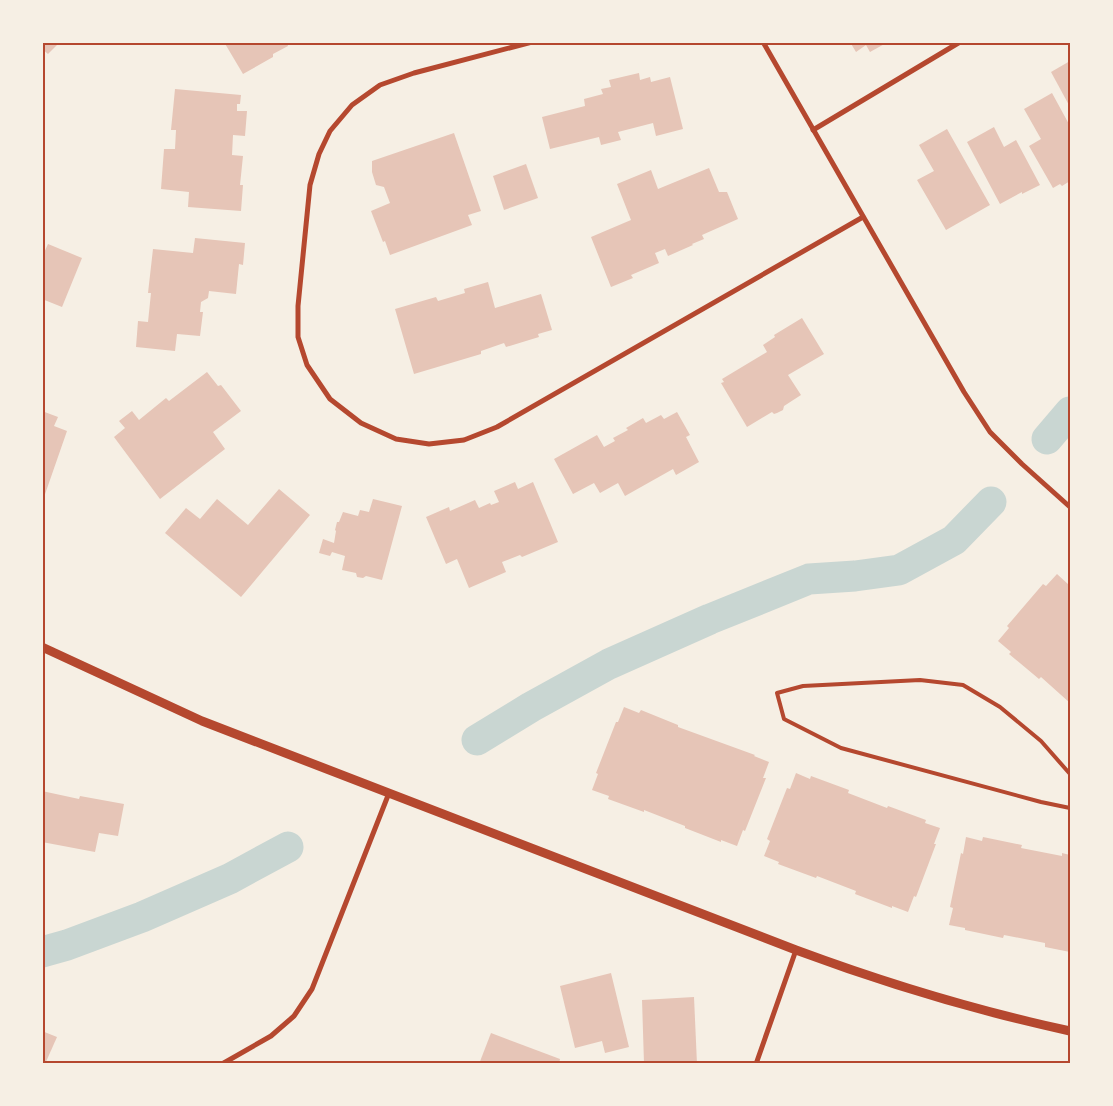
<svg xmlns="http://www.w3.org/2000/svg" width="1113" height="1106" viewBox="0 0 1113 1106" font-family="Georgia,serif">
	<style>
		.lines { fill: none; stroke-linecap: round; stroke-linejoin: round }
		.canal { stroke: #c9d6d2; stroke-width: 31 }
		.building { fill: #e6c5b7 }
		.service { stroke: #b5482f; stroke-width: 4 }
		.minor { stroke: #b5482f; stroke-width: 5 }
		.tertiary { stroke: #b5482f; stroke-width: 9 }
		.neatline { fill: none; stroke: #b5482f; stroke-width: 2 }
	</style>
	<rect width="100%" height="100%" fill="#f6efe4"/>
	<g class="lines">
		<g class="canal">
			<polyline points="1047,439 1070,412"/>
			<polyline points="477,740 531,707 609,664 710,619 809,579 855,576 899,570 954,540 991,502"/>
			<polyline points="42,952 67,945 142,917 229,879 288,847"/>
		</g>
	</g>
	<g class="building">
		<polygon points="42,42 60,42 48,54 42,49"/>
		<polygon points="224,42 287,42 288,46 273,54 273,57 243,74"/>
		<polygon points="850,42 888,42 870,52 866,45 856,52"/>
		<polygon points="1070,61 1070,107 1051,72"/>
		<polygon points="639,73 640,80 650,77 651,82 670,77 683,129 656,136 653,123 618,132 621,140 601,145 599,137 550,149 542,117 585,106 584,99 603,94 601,89 611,87 609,80"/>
		<polygon points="175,89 241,95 240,104 237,104 237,111 247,111 245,136 233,135 232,155 243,156 240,185 243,185 241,211 188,207 189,192 161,189 164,149 175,149 176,130 171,130"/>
		<polygon points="1052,93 1070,126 1070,181 1062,186 1060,184 1053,188 1029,146 1041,139 1024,109"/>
		<polygon points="994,127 1004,147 1016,140 1040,185 1022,194 1022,192 1000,204 967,142"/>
		<polygon points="947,129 990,205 946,230 917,180 934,171 919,145"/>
		<polygon points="454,133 481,211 468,215 472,225 390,255 385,241 383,242 371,211 390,203 384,187 376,185 372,172 372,161"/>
		<polygon points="526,164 538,198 504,210 493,176"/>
		<polygon points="709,168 719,192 727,192 738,219 702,235 704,239 692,244 693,245 668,256 665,249 655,253 659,263 631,275 633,278 611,287 591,237 631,220 617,184 651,170 658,189"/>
		<polygon points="195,238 245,243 243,265 239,264 236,294 209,291 208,298 201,302 200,312 203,312 200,336 177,334 175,351 136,347 138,321 148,322 151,293 148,293 153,249 193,253"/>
		<polygon points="48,244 82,258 62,307 42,299 42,257"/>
		<polygon points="488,282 495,308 541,294 552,330 538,334 539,337 506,347 504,343 481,351 481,354 414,374 395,309 436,297 438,301 465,293 464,289"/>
		<polygon points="802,318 824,354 788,375 801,395 784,406 783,410 777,413 774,414 772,412 747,427 721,383 724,382 722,379 767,352 763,345 775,337 774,335"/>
		<polygon points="207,372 218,386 221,385 241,411 213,432 225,449 160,499 114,437 125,428 119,421 132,411 139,420 166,398 169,401"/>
		<polygon points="42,411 58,417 54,426 67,431 43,500"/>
		<polygon points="677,412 690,435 686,437 699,462 676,475 673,469 625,496 618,483 600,493 594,483 573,494 554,459 597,435 604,447 615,441 613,438 628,430 626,428 643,418 646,423 661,415 664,419"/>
		<polygon points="515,482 518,489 533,482 558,542 522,557 520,555 502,562 506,572 469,588 457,559 446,564 426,517 449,507 450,511 475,500 479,508 490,503 491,505 499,502 494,491"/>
		<polygon points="279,489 310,515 241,597 165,533 186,508 200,519 217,499 248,525"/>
		<polygon points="373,499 402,506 382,580 366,576 363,578 357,577 356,573 342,570 345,556 332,552 330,556 319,553 323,539 334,543 336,531 335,530 337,522 339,522 343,512 358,516 360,510 369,512"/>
		<polygon points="1057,574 1069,585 1070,583 1070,703 1041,677 1039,679 1009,654 1011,652 998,641 1009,628 1007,626 1043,584 1046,586"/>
		<polygon points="624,707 639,713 641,710 678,725 678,727 755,755 754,756 769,762 763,778 766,778 745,831 743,830 737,846 721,840 721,842 685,828 685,826 644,810 644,812 608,799 609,796 592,790 598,774 596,773 616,722 618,722"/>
		<polygon points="796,773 810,779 811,776 849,790 848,793 887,808 888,806 926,820 925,823 940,828 934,844 936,844 916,897 914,896 908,912 892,906 892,908 855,894 856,891 817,876 816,878 778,864 779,862 764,856 770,841 767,839 787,788 790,789"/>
		<polygon points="42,791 79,799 80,796 124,804 118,836 99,833 95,852 42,842"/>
		<polygon points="966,837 982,841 983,837 1022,845 1021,848 1062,856 1062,853 1070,855 1070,952 1045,947 1045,943 1004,935 1003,938 965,930 965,928 949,925 953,908 950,907 961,853 963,854"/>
		<polygon points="611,973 629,1047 605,1053 602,1041 575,1048 560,986"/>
		<polygon points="694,997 697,1064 644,1064 642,1000"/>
		<polygon points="42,1031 57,1037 45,1064 42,1064"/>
		<polygon points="491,1033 560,1059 559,1064 479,1064"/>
	</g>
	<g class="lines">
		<polyline class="service" points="1070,774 1041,741 1000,707 963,685 920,680 803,686 777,693 784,719 841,748 1041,802 1070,808"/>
		<g class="minor">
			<polyline points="532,42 414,73 380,85 352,105 330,131 319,154 310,185 298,306 298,337 307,365 330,399 361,423 396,439 429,444 464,440 497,427 863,217"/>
			<polyline points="763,42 964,392 990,432 1022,464 1070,507"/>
			<polyline points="813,130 960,42"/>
			<polyline points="222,1064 271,1036 294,1016 312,989 389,793"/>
			<polyline points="756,1064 796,950"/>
		</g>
		<path class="tertiary" d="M42 647 202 721 796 950C885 983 977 1011 1070 1031"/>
	</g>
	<rect width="1113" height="1106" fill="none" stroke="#f6efe4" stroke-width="88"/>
	<rect x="44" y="44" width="1025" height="1018" class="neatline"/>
</svg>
